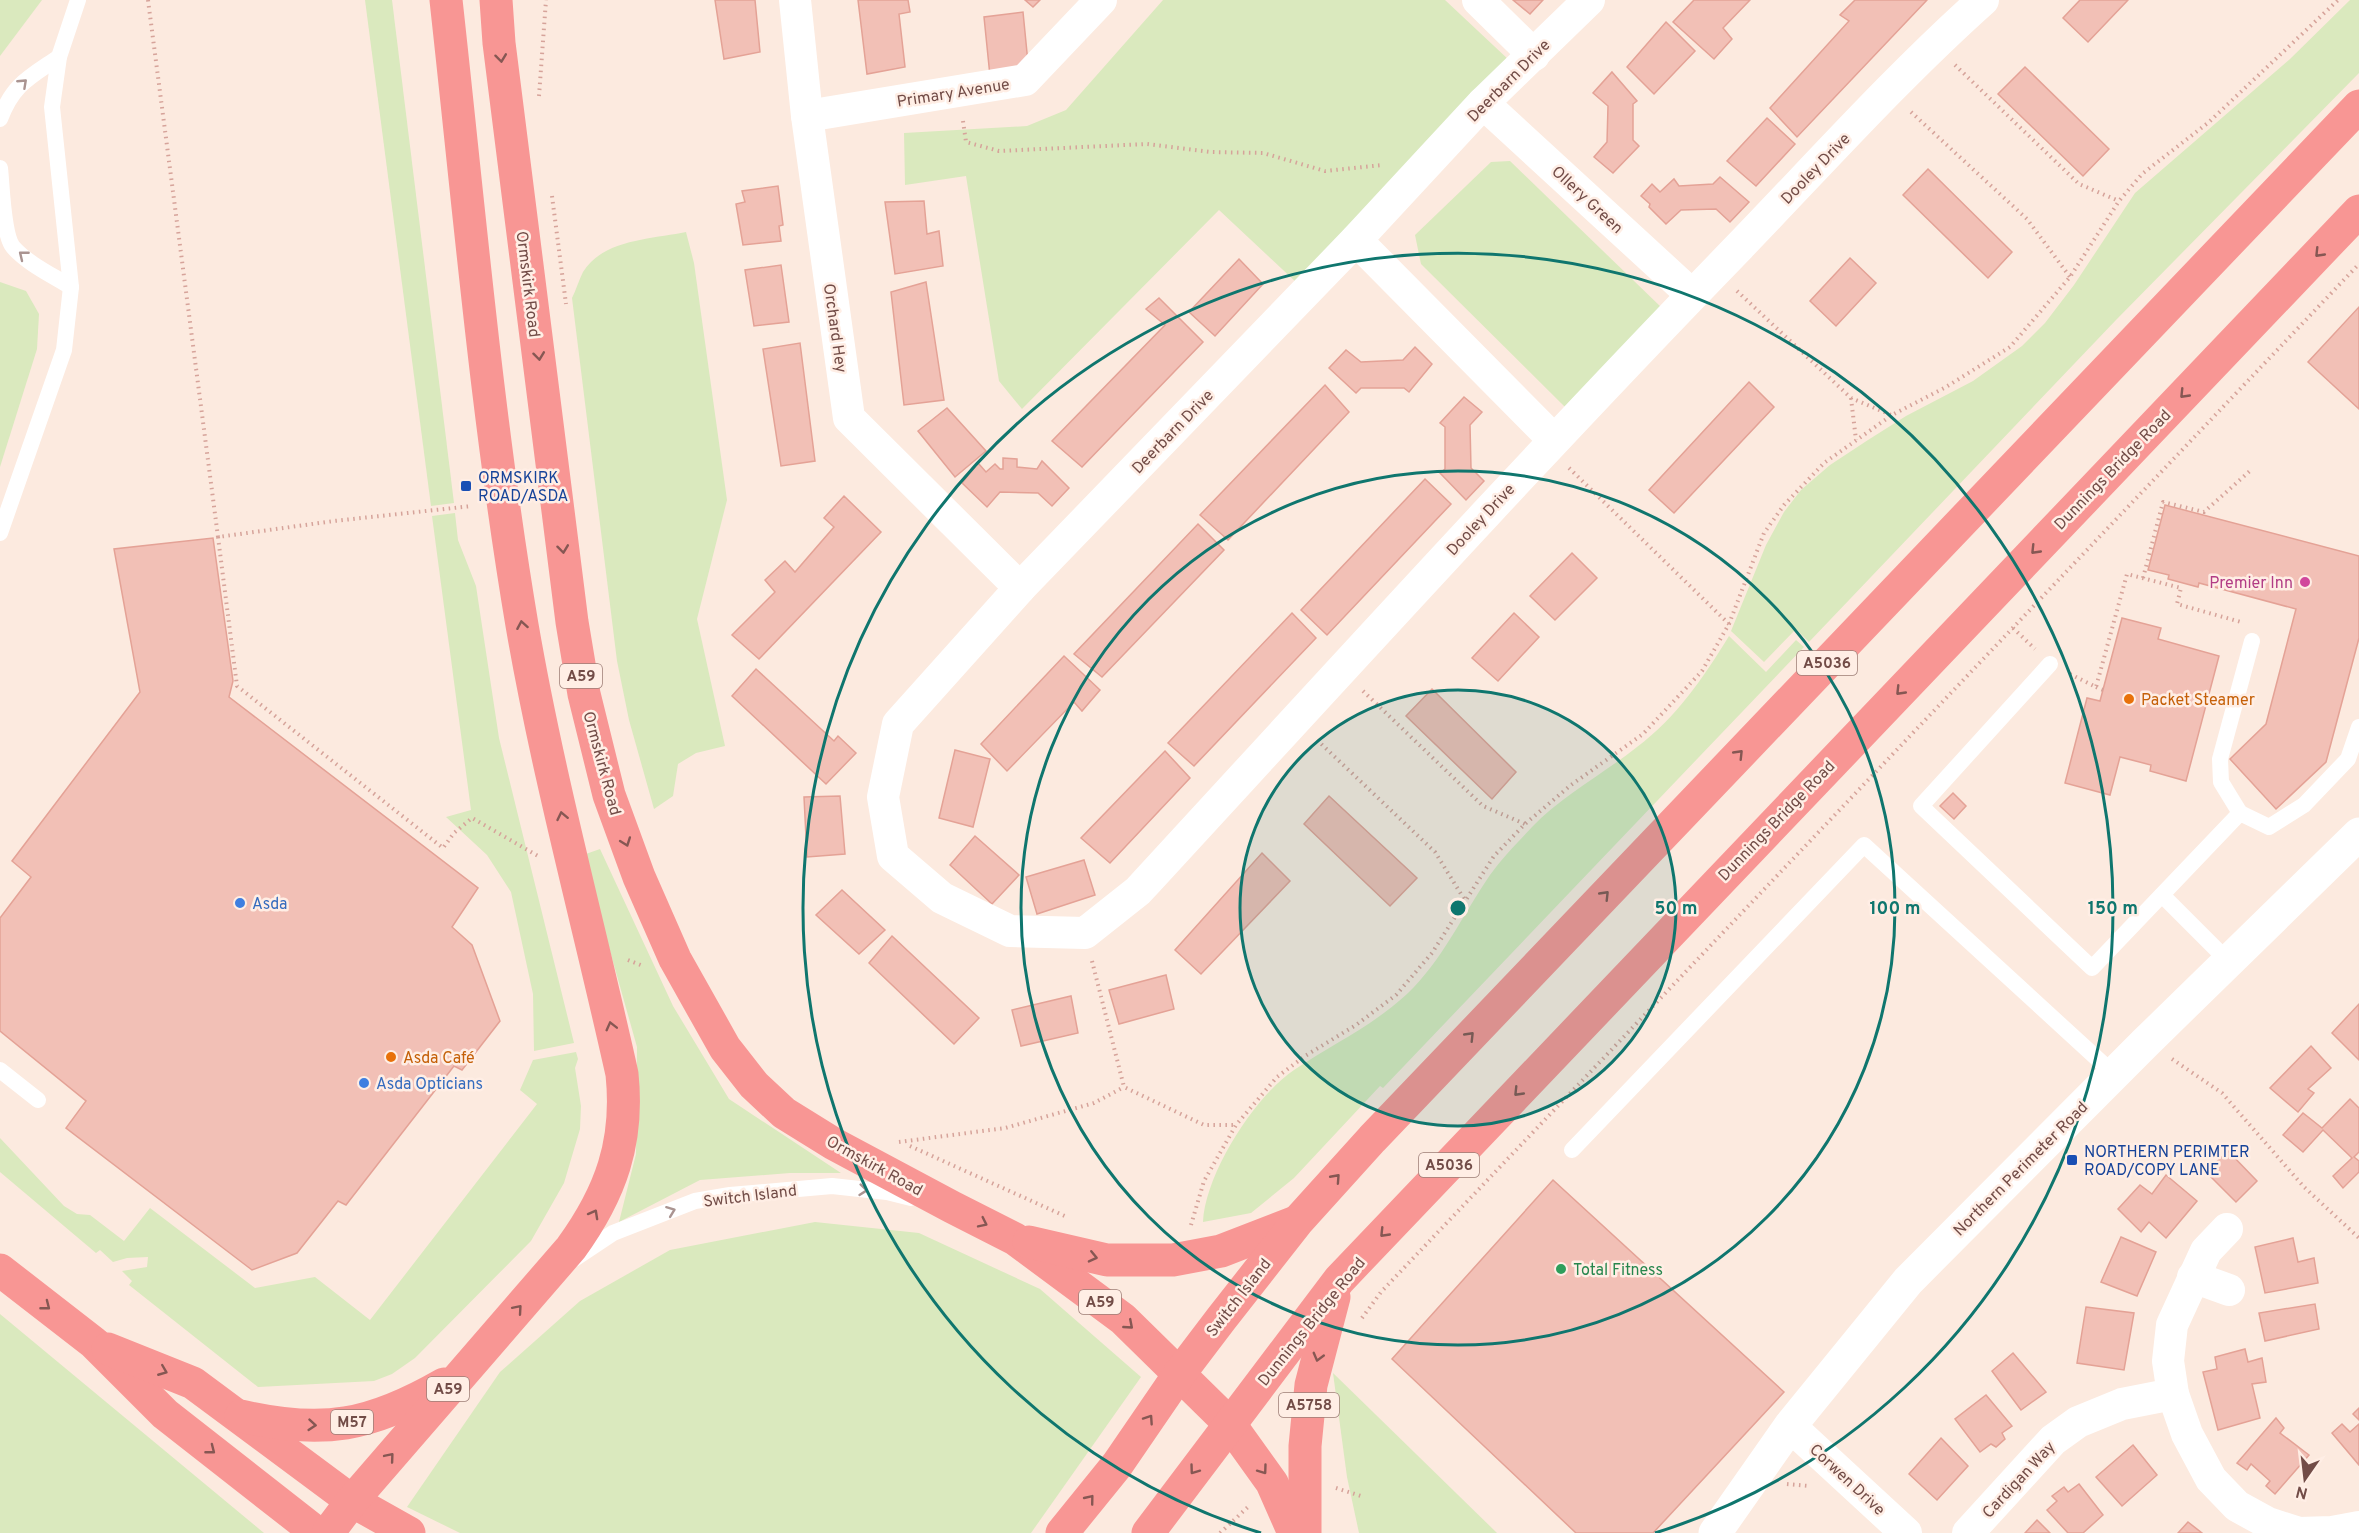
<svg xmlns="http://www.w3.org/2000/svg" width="2359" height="1533" viewBox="0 0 2359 1533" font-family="Overpass,sans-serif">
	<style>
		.green { fill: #dae9be }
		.building { fill: #f2c0b6; stroke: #e4a296; stroke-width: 1.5 }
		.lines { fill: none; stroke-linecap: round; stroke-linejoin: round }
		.path { stroke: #d6a39a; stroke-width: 4; stroke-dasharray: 1.5 4.5; stroke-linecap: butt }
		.lane { stroke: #fff; stroke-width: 16 }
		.street { stroke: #fff; stroke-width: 32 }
		.secondary { stroke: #fff; stroke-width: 33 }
		.highway { stroke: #f89694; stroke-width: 33 }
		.oneway { stroke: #865753 }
		.oneway2 { stroke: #aa9491 }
		.ring { fill: none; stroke: #0f766e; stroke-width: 3 }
		.transit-dot { fill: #1a4fb4; stroke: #ffeee5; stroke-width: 2 }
		.hotel-dot { fill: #d1479c; stroke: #ffeee5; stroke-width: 2 }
		.food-dot { fill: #e8710a; stroke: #ffeee5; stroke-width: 2 }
		.shop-dot { fill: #3f7fe0; stroke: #ffeee5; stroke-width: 2 }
		.leisure-dot { fill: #2e9e5b; stroke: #ffeee5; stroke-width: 2 }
		.labels { text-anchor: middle; stroke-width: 5; stroke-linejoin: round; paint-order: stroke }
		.shield { fill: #ffeee5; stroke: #9c7d76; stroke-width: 1.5 }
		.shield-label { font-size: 15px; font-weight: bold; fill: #724c47 }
		.street-label { font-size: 16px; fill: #724c47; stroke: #ffeee5 }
		.transit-label { font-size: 16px; fill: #164399; stroke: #ffeee5; text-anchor: start }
		.hotel-label { font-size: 16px; fill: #b23c85; stroke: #ffeee5; text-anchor: end }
		.food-label { font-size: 16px; fill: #c56008; stroke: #ffeee5; text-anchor: start }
		.shop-label { font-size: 16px; fill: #366cbe; stroke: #ffeee5; text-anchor: start }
		.leisure-label { font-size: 16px; fill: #27864d; stroke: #ffeee5; text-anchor: start }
		.centre { fill: #0f766e; stroke: #ffeee5; stroke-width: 3 }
		.ring-label { font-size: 18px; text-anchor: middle; font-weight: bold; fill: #0f766e; stroke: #ffeee5; stroke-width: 5; stroke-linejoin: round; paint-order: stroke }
	</style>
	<rect width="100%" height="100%" fill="#fceadf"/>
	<g class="green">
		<polygon points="0,0 42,0 0,56"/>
		<polygon points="365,0 392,0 454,503 431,506"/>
		<polygon points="1163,0 1445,0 1510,61 1298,284 1219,210 1022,409 999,381 966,176 905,185 904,133 1027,126 1066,110"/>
		<polygon points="2350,0 2359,0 2359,73 2116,320 1809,642 1796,629 1764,662 1731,631 1766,545 1784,512 1801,490 1830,465 1868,440 1906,416 1973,381 2022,346 2045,323 2074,285 2135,193 2290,59"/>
		<polygon points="1510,161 1662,308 1567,409 1421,264 1415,235 1491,162"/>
		<path d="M686 232 694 263 727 500 697 619 725 746 696 753 678 764 673 796 654 809 629 720 617 661 572 298C576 290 579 280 583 272 603 239 653 239 686 232Z"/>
		<polygon points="0,282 26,291 39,314 37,349 0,467"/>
		<polygon points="455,513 458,540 476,586 499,738 574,1043 534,1051 533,994 511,892 487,855 446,817 471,810 432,516"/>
		<path d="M1729 636 1766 672 1796 640 1804 647 1383 1088 1380 1086 1294 1178 1251 1213 1203 1222C1205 1174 1255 1096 1294 1070 1334 1043 1371 1027 1407 994 1442 961 1463 914 1490 875 1502 858 1518 842 1532 827 1563 795 1603 774 1637 747 1676 718 1704 677 1729 636Z"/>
		<polygon points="600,849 673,1006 729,1099 841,1173 790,1173 700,1180 619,1222 636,1154 637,1047 583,855"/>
		<polygon points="576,1052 578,1059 575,1068 581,1106 580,1129 564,1183 531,1241 415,1358 392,1374 374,1381 258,1387 129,1285 132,1281 122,1271 147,1267 148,1257 127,1258 113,1262 100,1250 96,1253 0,1172 0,1138 64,1206 77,1214 90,1215 124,1241 150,1208 255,1288 315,1277 370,1320 537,1104 520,1090 533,1060"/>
		<polygon points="815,1222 919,1233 1040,1289 1141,1377 1031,1533 460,1533 407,1507 500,1372 580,1301 670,1250"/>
		<polygon points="0,1314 264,1533 0,1533"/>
		<polygon points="1333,1373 1497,1533 1359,1533 1347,1477"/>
	</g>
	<g class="building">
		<polygon points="715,0 755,0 760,52 724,59"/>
		<polygon points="858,0 908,0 910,12 899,14 905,67 867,74"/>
		<polygon points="1025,0 1040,0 1033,7"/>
		<polygon points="1513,0 1543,0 1530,14"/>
		<polygon points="1694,0 1750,0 1723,28 1732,39 1714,59 1673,22"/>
		<polygon points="1855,0 1927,0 1797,137 1770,108 1849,21 1840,15"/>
		<polygon points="2080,0 2128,0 2088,42 2063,18"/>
		<polygon points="1023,12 1029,73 990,76 984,17"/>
		<polygon points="1666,22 1695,51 1654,94 1627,67"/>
		<polygon points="2025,67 2109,149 2083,176 1998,94"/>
		<polygon points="1612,72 1637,101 1633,104 1633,140 1639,146 1613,173 1594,157 1607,142 1608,106 1593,93"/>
		<polygon points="1767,118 1795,144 1756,186 1727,161"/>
		<polygon points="1928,169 2012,252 1988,278 1903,195"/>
		<polygon points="1720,177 1749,202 1730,222 1716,209 1681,210 1666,224 1649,207 1650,204 1641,196 1652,184 1660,192 1674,179 1679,186 1713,184"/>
		<polygon points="778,186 783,225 779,226 781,241 743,245 736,204 745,202 742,191"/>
		<polygon points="924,201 927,234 939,231 943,266 895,274 885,202"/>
		<polygon points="1850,258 1876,283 1836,326 1810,301"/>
		<polygon points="1239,259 1263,284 1215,336 1189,312"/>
		<polygon points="781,265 789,322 754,326 745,270"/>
		<polygon points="926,282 944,400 904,405 891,292"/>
		<polygon points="1159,298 1203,342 1082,467 1052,441 1165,325 1146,309"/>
		<polygon points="2359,307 2359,409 2308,362"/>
		<polygon points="800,343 815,461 781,466 763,349"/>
		<polygon points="1415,347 1432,364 1409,392 1404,388 1361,388 1356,393 1329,368 1346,350 1361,362 1403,360"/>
		<polygon points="1749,382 1774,407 1674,513 1649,490"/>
		<polygon points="1325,385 1349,412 1228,540 1200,515"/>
		<polygon points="1464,397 1482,412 1470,425 1471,468 1484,481 1466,500 1440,473 1445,469 1445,427 1440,423"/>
		<polygon points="947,408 986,451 955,477 918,431"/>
		<polygon points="1003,458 1017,459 1017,467 1037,469 1042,461 1069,488 1052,506 1038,493 1000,492 987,507 962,483 978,463 986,472 995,464 1000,469 1003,469"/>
		<polygon points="1425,479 1451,504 1327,635 1301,610"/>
		<polygon points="844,496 881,532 759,659 732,635 775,592 765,580 785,561 795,572 834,527 824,518"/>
		<polygon points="2165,505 2359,556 2359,638 2326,762 2276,809 2230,759 2266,724 2296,609 2199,583 2198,587 2168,579 2169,575 2148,570"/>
		<polygon points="1198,524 1224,550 1102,677 1074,654"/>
		<polygon points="213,538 233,681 229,697 478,888 452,927 472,945 500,1021 462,1070 454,1066 346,1205 338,1201 297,1253 252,1270 66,1128 86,1101 0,1031 0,918 31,877 12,861 140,692 114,549"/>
		<polygon points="1572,553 1597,578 1555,620 1530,596"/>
		<polygon points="1292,613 1316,638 1194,766 1168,743"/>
		<polygon points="1514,613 1539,637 1498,681 1472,658"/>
		<polygon points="2122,618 2161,628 2158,639 2219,656 2186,781 2150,771 2151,765 2120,757 2110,795 2065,783 2087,698 2100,701"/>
		<polygon points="1064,656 1100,690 1082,711 1074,702 1007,771 981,744"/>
		<polygon points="756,669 834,741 838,736 856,753 826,784 732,696"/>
		<polygon points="1432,689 1516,772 1492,799 1406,716"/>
		<polygon points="955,750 990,759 973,827 939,818"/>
		<polygon points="1165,751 1190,778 1110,863 1081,838"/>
		<polygon points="1953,793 1966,806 1954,819 1940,806"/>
		<polygon points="840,796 845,854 807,857 804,797"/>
		<polygon points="1329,796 1417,878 1390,906 1304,824"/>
		<polygon points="975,836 1019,875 992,904 950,865"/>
		<polygon points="1262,853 1290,881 1201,974 1175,950"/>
		<polygon points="1084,860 1095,895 1037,914 1026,877"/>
		<polygon points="842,890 885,930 859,954 816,915"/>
		<polygon points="892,936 979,1018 954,1044 869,963"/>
		<polygon points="1166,975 1174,1009 1119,1024 1109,990"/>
		<polygon points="1071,996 1078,1033 1021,1046 1012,1010"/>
		<polygon points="2359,1004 2359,1060 2332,1033"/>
		<polygon points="2311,1046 2331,1068 2308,1089 2314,1093 2298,1112 2270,1088"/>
		<polygon points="2350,1099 2359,1108 2359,1152 2354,1157 2359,1161 2359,1172 2343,1188 2333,1176 2352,1158 2323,1130 2303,1152 2283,1135 2303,1113 2322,1128"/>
		<polygon points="2228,1151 2257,1181 2236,1202 2206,1172"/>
		<polygon points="2166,1175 2197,1201 2166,1238 2149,1222 2141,1232 2118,1209 2140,1185 2152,1194"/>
		<polygon points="1553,1180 1784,1392 1653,1533 1576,1533 1392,1359"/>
		<polygon points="2121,1237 2156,1252 2137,1296 2101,1282"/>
		<polygon points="2293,1238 2298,1262 2314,1258 2318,1283 2265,1293 2255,1247"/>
		<polygon points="2315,1304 2319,1329 2265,1341 2259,1313"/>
		<polygon points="2086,1307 2134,1313 2124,1370 2077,1363"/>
		<polygon points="2245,1349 2248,1362 2262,1358 2266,1382 2252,1384 2260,1418 2218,1430 2203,1372 2217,1369 2215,1357"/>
		<polygon points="2013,1353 2046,1392 2021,1410 1992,1371"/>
		<polygon points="1986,1395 2012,1426 2002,1433 2005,1439 1996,1447 1991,1444 1980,1452 1955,1419"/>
		<polygon points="2359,1408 2359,1420 2353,1414"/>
		<polygon points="2276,1418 2284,1428 2280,1433 2309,1455 2275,1494 2266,1486 2270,1481 2251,1464 2247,1470 2237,1463"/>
		<polygon points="2342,1424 2350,1432 2359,1424 2359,1465 2332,1433"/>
		<polygon points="1941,1438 1968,1466 1937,1500 1909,1474"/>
		<polygon points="2133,1445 2157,1475 2122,1506 2096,1477"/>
		<polygon points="2079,1484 2103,1515 2083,1533 2068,1533 2047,1510 2057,1501 2052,1496 2064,1487 2068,1492"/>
		<polygon points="2037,1520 2050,1533 2025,1533"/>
		<polygon points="2188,1522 2202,1533 2178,1533"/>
	</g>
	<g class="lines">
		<g class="path">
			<polyline points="148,0 218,537 334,521 472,506"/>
			<polyline points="1955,65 2079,184 2119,201"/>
			<polyline points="539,96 546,0"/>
			<polyline points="1911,112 2027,219 2070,277"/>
			<polyline points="963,121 966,142 999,151 1147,144 1211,152 1263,153 1325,171 1382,165"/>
			<polyline points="552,196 566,304"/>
			<polyline points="1737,291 1851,398 1891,415"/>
			<polyline points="1851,398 1856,440"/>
			<polyline points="1569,468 1729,624"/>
			<polyline points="218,537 237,686 443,848 454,833 472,818 538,856"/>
			<polyline points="2143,578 2163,502 2204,512 2251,470"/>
			<polyline points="2013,628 2035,649"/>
			<polyline points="2070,674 2096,687 2127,574 2181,588 2177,604 2241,622"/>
			<polyline points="2096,687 2103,690"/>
			<polyline points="1363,691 1483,806 1525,824"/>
			<polyline points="1317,740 1435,852 1466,902"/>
			<polyline points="628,960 643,966"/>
			<polyline points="1092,961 1124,1087 1204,1125 1235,1125"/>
			<polyline points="2172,1059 2222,1093 2304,1187 2359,1238"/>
			<polyline points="899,1142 1005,1128 1094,1103 1124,1087"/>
			<polyline points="910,1146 1067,1217"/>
			<polyline points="1191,1225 1204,1181 1236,1125 1277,1077 1305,1056 1356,1025 1396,995 1432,953 1494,856 1525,824 1571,785 1643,734 1702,671 1729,624 1764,533 1784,505 1824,463 1892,415 1946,387 2010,347 2070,277 2119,201 2142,174 2209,122 2338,0"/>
			<polyline points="1362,1318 1381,1292 2359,264"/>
			<polyline points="1787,1484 1809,1486"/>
			<polyline points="1336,1488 1361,1496"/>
			<polyline points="1220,1533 1249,1506"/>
		</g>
		<g class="lane">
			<path d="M0 119C13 84 30 77 59 57"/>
			<path d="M0 168C2 186 3 235 13 247 28 264 52 275 71 287"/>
			<polyline points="0,533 64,350 71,287 52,107 59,57 78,0"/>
			<polyline points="2050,664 1921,806 2092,968 2240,813 2269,827 2304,805 2348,759 2359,727"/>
			<polyline points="2240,813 2221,782 2220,759 2252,641"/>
			<polyline points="2162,895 2228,961"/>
			<polyline points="0,1070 38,1100"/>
			<polyline points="1572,1150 1864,845 2114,1074"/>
			<polyline points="574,1259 613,1233 695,1201 730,1195 832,1186 887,1192 911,1198"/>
		</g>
		<g class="street">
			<polyline points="795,0 807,116 849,418 1020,588"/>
			<polyline points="1478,0 1534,55"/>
			<path d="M1589 0 1483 103 1356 240 1020 588 898 724 883 797 893 856 942 898 1010 931 1085 933 1138 891C1337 675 1535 457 1740 246 1820 163 1897 77 1983 0"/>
			<polyline points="1483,103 1692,295"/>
			<polyline points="807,116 1025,80 1101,0"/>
			<polyline points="1356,240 1553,439"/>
			<polyline points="2227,1229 2206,1251 2172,1325 2168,1361 2173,1394 2187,1434 2211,1479 2237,1506 2268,1523 2299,1533 2332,1532 2359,1527"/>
			<polyline points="2193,1277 2229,1290"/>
			<polyline points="1790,1426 1906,1533"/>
			<polyline points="1968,1533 2053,1440 2078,1422 2122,1404 2173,1394"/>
		</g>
		<polyline class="secondary" points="1715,1533 1790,1426 1908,1281 2146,1042 2359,834"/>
		<g class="highway">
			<polyline points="496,0 499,43 572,622 584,694 609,795 639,877 675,959 725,1048 754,1085 784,1113 834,1144 952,1207 1015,1239 1123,1319 1229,1423 1272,1483 1294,1533"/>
			<polyline points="1029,1242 1107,1260 1173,1260 1221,1251 1296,1222"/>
			<polyline points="0,1270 94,1343 165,1414 317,1533"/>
			<polyline points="108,1349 193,1383 352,1501 409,1533"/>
			<path d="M241 1416C323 1435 371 1426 444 1384"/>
			<path d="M328 1533 352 1501 571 1248C611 1193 629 1142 622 1074 589 925 548 776 522 625 487 418 469 208 446 0"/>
			<polyline points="1062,1533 1117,1465 1180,1373 1221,1319 1297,1222 1372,1139 2359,106"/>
			<polyline points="1148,1533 1339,1280 2359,211"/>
			<polyline points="1305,1533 1305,1446 1311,1385 1334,1297"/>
		</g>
	</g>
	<defs><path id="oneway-chevron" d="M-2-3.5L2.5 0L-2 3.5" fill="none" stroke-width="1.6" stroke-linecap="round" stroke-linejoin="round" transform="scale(1.5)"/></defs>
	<g class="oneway">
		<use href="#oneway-chevron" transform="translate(501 58) rotate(83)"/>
		<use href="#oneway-chevron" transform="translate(2319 253) rotate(134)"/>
		<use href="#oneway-chevron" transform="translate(539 356) rotate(83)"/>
		<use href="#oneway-chevron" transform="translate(2184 394) rotate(134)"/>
		<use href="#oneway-chevron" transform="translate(563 549) rotate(83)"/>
		<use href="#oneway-chevron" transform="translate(2035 550) rotate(134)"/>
		<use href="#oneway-chevron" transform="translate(522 625) rotate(-100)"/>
		<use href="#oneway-chevron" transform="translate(1900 691) rotate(134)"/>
		<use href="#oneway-chevron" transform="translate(1739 754) rotate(-46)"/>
		<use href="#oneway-chevron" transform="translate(562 816) rotate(-102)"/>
		<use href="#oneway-chevron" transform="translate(626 842) rotate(70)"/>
		<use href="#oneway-chevron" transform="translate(1605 895) rotate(-46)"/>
		<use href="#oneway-chevron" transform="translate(611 1026) rotate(-104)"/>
		<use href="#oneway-chevron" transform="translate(1470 1036) rotate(-46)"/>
		<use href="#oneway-chevron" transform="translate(1518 1092) rotate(134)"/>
		<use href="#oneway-chevron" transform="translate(1336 1178) rotate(-48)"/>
		<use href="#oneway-chevron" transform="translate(594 1214) rotate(-61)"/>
		<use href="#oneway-chevron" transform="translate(983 1223) rotate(26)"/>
		<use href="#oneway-chevron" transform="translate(1384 1233) rotate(134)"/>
		<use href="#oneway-chevron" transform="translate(1093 1257) rotate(13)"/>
		<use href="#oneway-chevron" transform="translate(46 1306) rotate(38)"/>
		<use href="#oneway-chevron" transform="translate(518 1309) rotate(-49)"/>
		<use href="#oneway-chevron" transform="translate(1129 1325) rotate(41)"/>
		<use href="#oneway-chevron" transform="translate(1318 1357) rotate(105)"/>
		<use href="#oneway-chevron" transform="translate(163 1371) rotate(22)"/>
		<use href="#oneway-chevron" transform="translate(1149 1419) rotate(-56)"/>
		<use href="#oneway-chevron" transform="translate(312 1425) rotate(5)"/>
		<use href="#oneway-chevron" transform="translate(211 1450) rotate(38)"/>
		<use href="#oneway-chevron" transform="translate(390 1457) rotate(-50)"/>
		<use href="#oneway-chevron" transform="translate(1194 1470) rotate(126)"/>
		<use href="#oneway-chevron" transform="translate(1263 1470) rotate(54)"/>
		<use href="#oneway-chevron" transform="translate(1090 1499) rotate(-51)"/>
	</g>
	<g class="oneway2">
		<use href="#oneway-chevron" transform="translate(23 83) rotate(-43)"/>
		<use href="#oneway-chevron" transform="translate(23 255) rotate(-141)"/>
		<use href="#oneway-chevron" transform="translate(863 1190) rotate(6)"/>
		<use href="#oneway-chevron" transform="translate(671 1211) rotate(-21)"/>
	</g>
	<circle cx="1458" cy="908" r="218" fill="#0f766e" fill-opacity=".12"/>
	<g class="ring">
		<circle cx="1458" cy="908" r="218"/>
		<circle cx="1458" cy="908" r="437"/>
		<path d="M1261 1533A655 655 0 1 1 1655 1533"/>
	</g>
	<g class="transit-dot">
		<rect x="460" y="480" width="12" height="12" rx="3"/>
		<rect x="2066" y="1154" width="12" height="12" rx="3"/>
	</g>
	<circle class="hotel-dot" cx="2305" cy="582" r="6"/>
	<g class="food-dot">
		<circle cx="2129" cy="699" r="6"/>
		<circle cx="391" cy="1057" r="6"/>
	</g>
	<g class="shop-dot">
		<circle cx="240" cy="903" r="6"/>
		<circle cx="364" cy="1083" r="6"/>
	</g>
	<circle class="leisure-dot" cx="1561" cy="1269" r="6"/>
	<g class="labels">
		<g class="shield">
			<rect x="1797" y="651" width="60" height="24" rx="4.5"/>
			<rect x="560" y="664" width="42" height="24" rx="4.5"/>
			<rect x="1419" y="1153" width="60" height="24" rx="4.5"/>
			<rect x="1079" y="1290" width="42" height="24" rx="4.5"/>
			<rect x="427" y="1377" width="42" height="24" rx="4.5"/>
			<rect x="1279" y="1393" width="60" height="24" rx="4.5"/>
			<rect x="331" y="1410" width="42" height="24" rx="4.5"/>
		</g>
		<g class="shield-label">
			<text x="1827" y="668">A5036</text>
			<text x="581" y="681">A59</text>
			<text x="1449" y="1170">A5036</text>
			<text x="1100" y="1307">A59</text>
			<text x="448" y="1394">A59</text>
			<text x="1309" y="1410">A5758</text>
			<text x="352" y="1427">M57</text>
		</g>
		<g class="street-label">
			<text transform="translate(1508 80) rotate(-45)" y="6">Deerbarn Drive</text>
			<text transform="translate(953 92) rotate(-9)" y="6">Primary Avenue</text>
			<text transform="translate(1815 168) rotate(-46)" y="6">Dooley Drive</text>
			<text transform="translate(1588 199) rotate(43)" y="6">Ollery Green</text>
			<text transform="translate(529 284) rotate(83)" y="6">Ormskirk Road</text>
			<text transform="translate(836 328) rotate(82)" y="6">Orchard Hey</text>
			<text transform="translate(1172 431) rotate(-46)" y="6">Deerbarn Drive</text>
			<text transform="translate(2112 469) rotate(-46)" y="6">Dunnings Bridge Road</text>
			<text transform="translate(1480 519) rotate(-47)" y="6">Dooley Drive</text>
			<text transform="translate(603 763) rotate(75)" y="6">Ormskirk Road</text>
			<text transform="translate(1776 820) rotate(-46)" y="6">Dunnings Bridge Road</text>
			<text transform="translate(875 1165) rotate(29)" y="6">Ormskirk Road</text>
			<text transform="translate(2020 1168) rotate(-45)" y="6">Northern Perimeter Road</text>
			<text transform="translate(750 1195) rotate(-7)" y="6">Switch Island</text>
			<text transform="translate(1238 1297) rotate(-52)" y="6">Switch Island</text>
			<text transform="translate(1311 1321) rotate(-51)" y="6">Dunnings Bridge Road</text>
			<text transform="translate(1848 1479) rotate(43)" y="6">Corwen Drive</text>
			<text transform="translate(2018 1479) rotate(-47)" y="6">Cardigan Way</text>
		</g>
		<g class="transit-label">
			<text x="478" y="483">ORMSKIRK<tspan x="478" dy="18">ROAD/ASDA</tspan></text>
			<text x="2084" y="1157">NORTHERN PERIMTER<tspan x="2084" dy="18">ROAD/COPY LANE</tspan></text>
		</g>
		<g class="hotel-label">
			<text x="2293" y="588">Premier Inn</text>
		</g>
		<g class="food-label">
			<text x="2141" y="705">Packet Steamer</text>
			<text x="403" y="1063">Asda Café</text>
		</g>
		<g class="shop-label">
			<text x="252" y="909">Asda</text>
			<text x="376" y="1089">Asda Opticians</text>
		</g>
		<g class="leisure-label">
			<text x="1573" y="1275">Total Fitness</text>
		</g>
	</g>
	<circle cx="1458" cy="908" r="9" class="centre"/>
	<g class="ring-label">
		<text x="1676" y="914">50 m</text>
		<text x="1895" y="914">100 m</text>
		<text x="2113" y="914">150 m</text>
	</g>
	<g transform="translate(2305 1479) rotate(194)" stroke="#ffeee5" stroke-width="4.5" paint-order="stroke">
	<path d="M0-4.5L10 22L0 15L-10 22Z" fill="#724c47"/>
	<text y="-9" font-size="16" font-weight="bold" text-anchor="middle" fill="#724c47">N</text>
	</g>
</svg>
